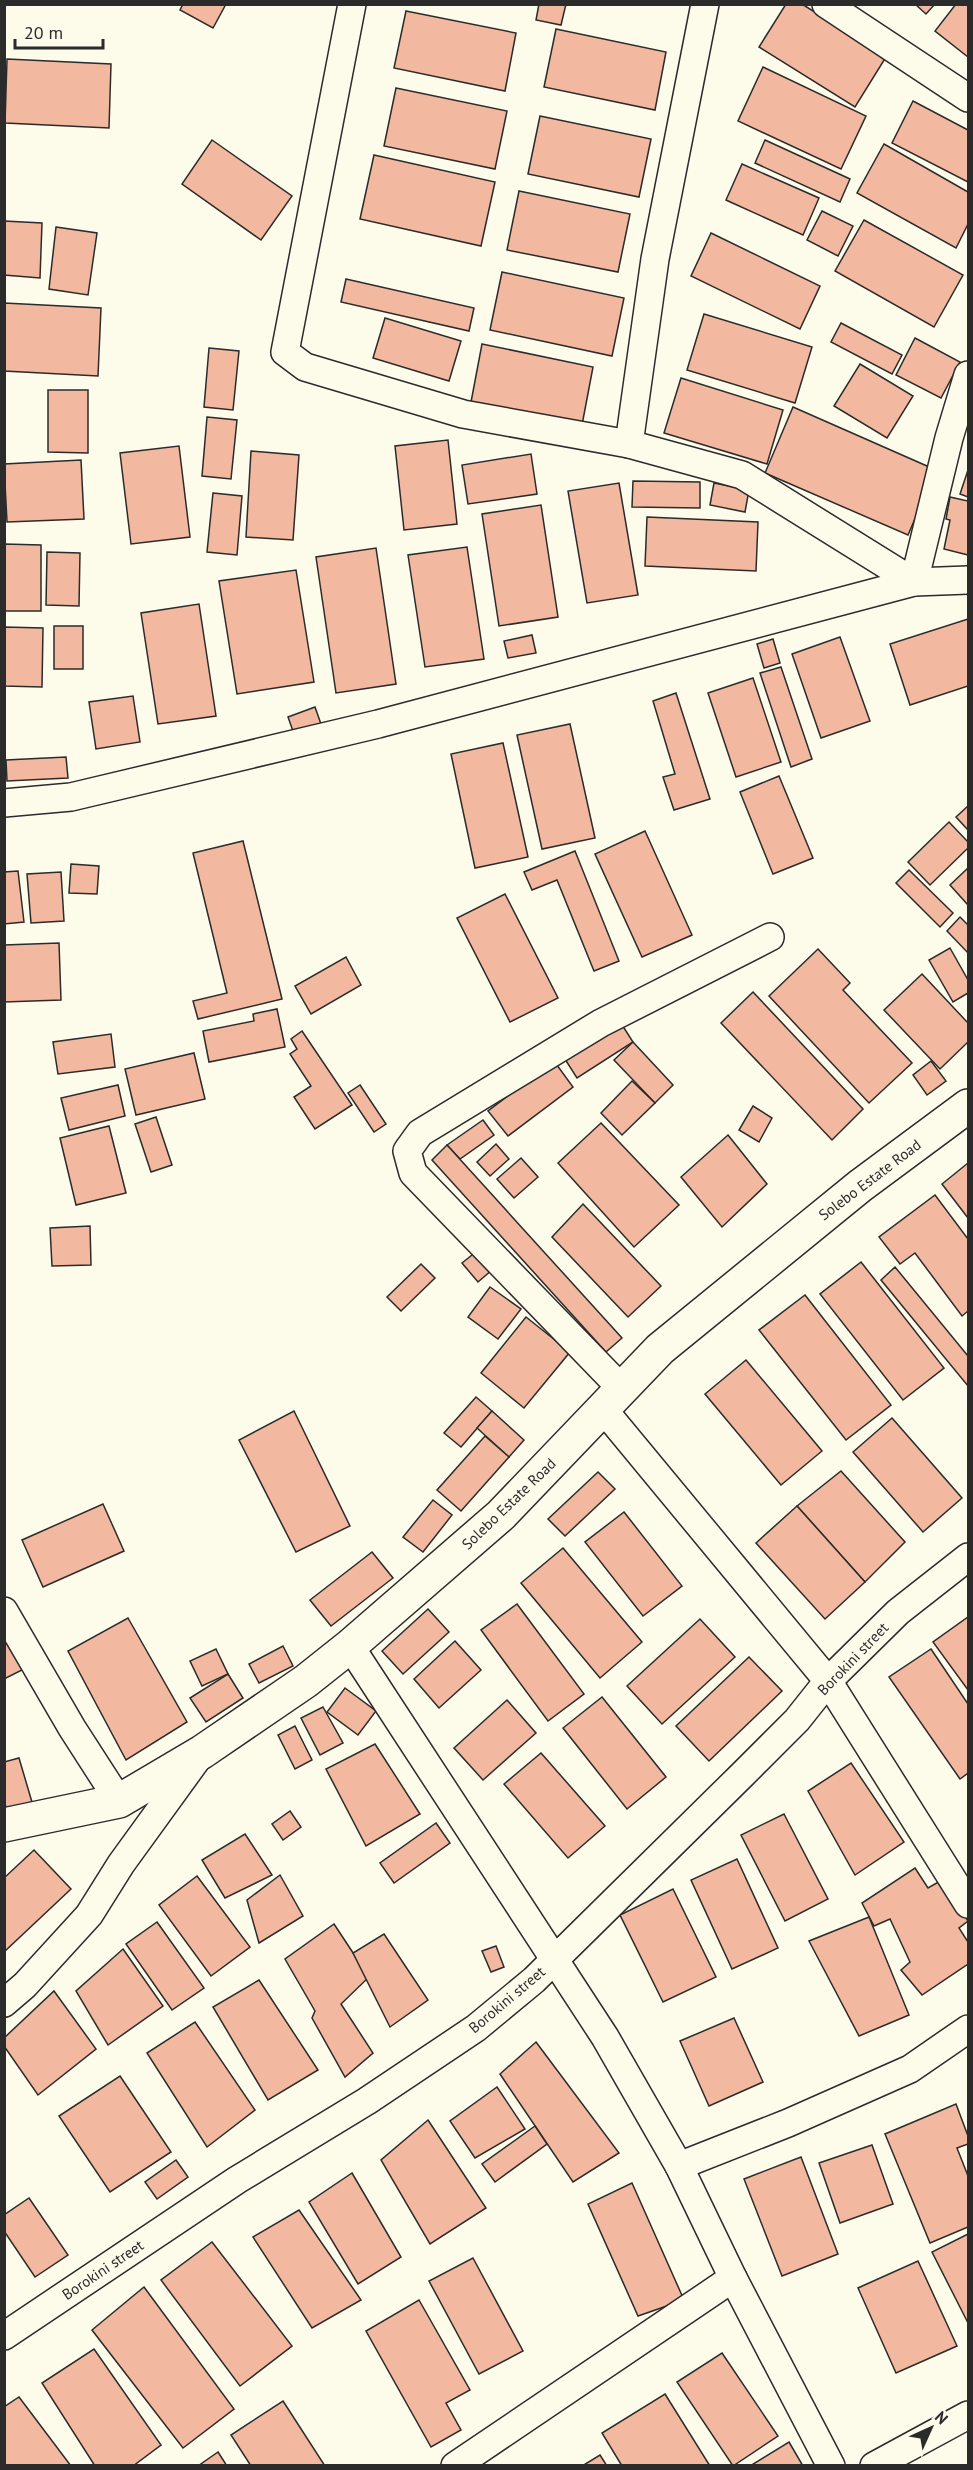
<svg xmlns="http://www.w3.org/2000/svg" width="973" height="2470" viewBox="0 0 973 2470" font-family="'PT Sans',sans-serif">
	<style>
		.building { fill: #f2b8a0; stroke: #2b2b2b; stroke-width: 1.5 }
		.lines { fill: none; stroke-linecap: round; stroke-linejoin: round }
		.street-casing { stroke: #2b2b2b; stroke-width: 30 }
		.secondary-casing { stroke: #2b2b2b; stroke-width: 36 }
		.street { stroke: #fdfbea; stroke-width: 27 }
		.secondary { stroke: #fdfbea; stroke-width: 33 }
		.labels { text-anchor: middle; stroke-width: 4.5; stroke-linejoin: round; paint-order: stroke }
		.street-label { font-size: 15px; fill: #2b2b2b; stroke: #fdfbea }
	</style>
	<rect width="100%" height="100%" fill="#fdfbea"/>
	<g class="building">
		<polygon points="183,4 226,4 213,28 180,10"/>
		<polygon points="539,4 566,4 561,25 536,20"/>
		<polygon points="786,4 802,4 886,57 855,107 759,47"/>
		<polygon points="915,4 935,4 926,14"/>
		<polygon points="956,4 968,4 968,57 935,31"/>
		<polygon points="406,11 516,33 505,91 394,68"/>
		<polygon points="556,29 666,52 655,110 544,87"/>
		<polygon points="7,59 111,64 109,128 5,123"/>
		<polygon points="763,67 866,116 841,169 738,121"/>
		<polygon points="396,88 507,111 495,169 384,146"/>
		<polygon points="913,101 968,130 968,182 892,143"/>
		<polygon points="540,116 651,139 639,197 528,174"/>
		<polygon points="212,140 292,196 261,240 182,184"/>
		<polygon points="765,140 850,179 840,202 755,163"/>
		<polygon points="884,144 968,192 968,224 956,248 857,193"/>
		<polygon points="374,155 495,182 481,246 360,219"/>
		<polygon points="742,164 819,198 803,235 726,200"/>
		<polygon points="519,191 630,214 618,272 507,250"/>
		<polygon points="822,211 853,226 838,256 807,240"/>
		<polygon points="864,220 963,275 934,327 835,271"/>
		<polygon points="4,221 42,223 40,278 4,275"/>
		<polygon points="56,227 97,233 88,295 49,289"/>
		<polygon points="711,233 820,286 800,329 691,276"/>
		<polygon points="502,272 624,298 612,356 490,330"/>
		<polygon points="346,279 474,308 469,331 341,302"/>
		<polygon points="4,303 101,308 98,376 4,371"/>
		<polygon points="704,314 812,347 795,403 687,370"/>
		<polygon points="385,318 461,341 449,381 373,358"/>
		<polygon points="841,323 902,355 892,374 831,342"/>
		<polygon points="915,338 960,362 941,398 896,375"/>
		<polygon points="482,344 593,367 582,425 471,402"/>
		<polygon points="209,348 239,351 233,410 204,407"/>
		<polygon points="860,364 913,396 887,438 834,406"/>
		<polygon points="681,378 783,410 767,464 664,433"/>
		<polygon points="48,390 88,390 88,453 48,452"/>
		<polygon points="793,407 936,470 908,535 765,473"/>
		<polygon points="207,417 237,420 231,479 202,476"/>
		<polygon points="448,440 457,524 404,530 395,446"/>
		<polygon points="179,446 190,537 131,544 120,453"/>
		<polygon points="251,451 299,455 293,540 246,537"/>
		<polygon points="531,454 537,494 468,504 462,465"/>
		<polygon points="81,460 84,519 7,522 4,464"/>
		<polygon points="968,470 968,497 960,494"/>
		<polygon points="633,481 700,482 700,508 632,507"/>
		<polygon points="619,483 638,595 587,603 568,491"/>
		<polygon points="714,483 749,490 745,512 710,505"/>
		<polygon points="213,493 242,496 237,555 207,552"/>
		<polygon points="950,497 968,501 968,555 944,549 950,520 946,519"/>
		<polygon points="541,505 558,617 499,626 482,514"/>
		<polygon points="647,517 758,522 756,571 645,566"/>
		<polygon points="4,544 41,545 41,611 4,611"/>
		<polygon points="467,547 484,659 425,667 408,555"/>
		<polygon points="376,548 396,684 336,693 316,557"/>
		<polygon points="47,552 80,553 79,606 46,605"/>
		<polygon points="296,570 314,682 237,694 219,581"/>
		<polygon points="199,604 216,716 158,724 141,613"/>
		<polygon points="968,619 968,686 910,705 890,644"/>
		<rect x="54" y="626" width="29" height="43"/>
		<polygon points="4,627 43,628 42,687 4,686"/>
		<polygon points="532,635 536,653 508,658 504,641"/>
		<polygon points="840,637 870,721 821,738 792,654"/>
		<polygon points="773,639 780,663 764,668 757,644"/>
		<polygon points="781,667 812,759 791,767 760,673"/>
		<polygon points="753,678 781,762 736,777 708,693"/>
		<polygon points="676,693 710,799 674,810 663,777 675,774 653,701"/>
		<polygon points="133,696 140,742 96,749 89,702"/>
		<polygon points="315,707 321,724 294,734 288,717"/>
		<polygon points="570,724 595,838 542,849 517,735"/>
		<polygon points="503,743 528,857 475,868 451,754"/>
		<polygon points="66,757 68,778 7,781 6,760"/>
		<polygon points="779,776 813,858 773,874 740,792"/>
		<polygon points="968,806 968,830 956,817"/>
		<polygon points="949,822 968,842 968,848 930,885 908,862"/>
		<polygon points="645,831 692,935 642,957 595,854"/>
		<polygon points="243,841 282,999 198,1019 193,1001 227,993 193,853"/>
		<polygon points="575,851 619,961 594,971 557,880 532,890 524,872"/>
		<polygon points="71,864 99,866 97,894 69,893"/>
		<polygon points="968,868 968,905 950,885"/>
		<polygon points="909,870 953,913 940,927 896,883"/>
		<polygon points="18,871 24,922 4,924 4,872"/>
		<polygon points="61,872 64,921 31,923 27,874"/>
		<polygon points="505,894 558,998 510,1022 457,918"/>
		<polygon points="960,917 968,925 968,953 947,931"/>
		<polygon points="59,943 61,1000 4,1002 4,945"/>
		<polygon points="950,948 968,980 968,993 953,1002 929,960"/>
		<polygon points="818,949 850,983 843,990 912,1063 869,1103 769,996"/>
		<polygon points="346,957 361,985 311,1014 295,986"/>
		<polygon points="922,974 968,1023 968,1042 940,1069 884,1010"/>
		<polygon points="753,992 863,1109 832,1140 721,1023"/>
		<polygon points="277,1009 285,1047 209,1062 203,1031 254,1021 253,1014"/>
		<polygon points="619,1020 633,1042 577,1078 563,1056"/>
		<polygon points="302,1031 352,1105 315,1129 294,1097 311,1086 290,1054 297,1049 291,1039"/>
		<polygon points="111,1034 115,1067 58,1074 53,1042"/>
		<polygon points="633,1042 673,1085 655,1103 614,1060"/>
		<polygon points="194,1053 205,1099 136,1115 125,1069"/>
		<polygon points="554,1061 573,1087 508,1136 488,1111"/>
		<polygon points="931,1061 946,1081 927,1095 913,1075"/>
		<polygon points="632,1081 655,1103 622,1135 601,1113"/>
		<polygon points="118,1085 125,1116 69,1130 61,1098"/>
		<polygon points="360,1085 386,1124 374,1132 348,1093"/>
		<polygon points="753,1106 772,1118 759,1142 739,1130"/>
		<polygon points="156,1117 172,1165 151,1172 135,1124"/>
		<polygon points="483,1120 494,1135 460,1159 447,1145"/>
		<polygon points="601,1123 679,1205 634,1247 558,1163"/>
		<polygon points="109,1126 126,1193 76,1205 60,1138"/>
		<polygon points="728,1135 767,1184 722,1227 681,1177"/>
		<polygon points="496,1144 509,1159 490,1176 477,1162"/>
		<polygon points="447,1145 622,1338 606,1352 432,1160"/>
		<polygon points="521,1158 538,1177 514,1198 497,1179"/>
		<polygon points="968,1163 968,1218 942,1184"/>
		<polygon points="935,1195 968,1239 968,1311 962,1316 915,1253 900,1264 879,1237"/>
		<polygon points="583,1204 661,1286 628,1317 552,1237"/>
		<polygon points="90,1226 91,1265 52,1266 50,1228"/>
		<polygon points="477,1251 492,1270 478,1282 462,1263"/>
		<polygon points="861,1262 944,1368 903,1400 820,1294"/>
		<polygon points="421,1264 435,1278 401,1311 387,1297"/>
		<polygon points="895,1267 968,1356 968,1386 881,1280"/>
		<polygon points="490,1287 521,1309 498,1339 468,1317"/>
		<polygon points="805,1295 891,1405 846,1440 759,1330"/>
		<polygon points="526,1317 570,1352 524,1408 481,1373"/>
		<polygon points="746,1360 822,1451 781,1485 705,1394"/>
		<polygon points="476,1397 492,1411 461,1447 444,1433"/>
		<polygon points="294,1411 350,1526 296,1552 239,1440"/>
		<polygon points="492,1411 524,1440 509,1457 477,1428"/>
		<polygon points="892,1418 962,1498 923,1532 853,1452"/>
		<polygon points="485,1436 509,1457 461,1511 437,1490"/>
		<polygon points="841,1471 905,1542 865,1582 797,1506"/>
		<polygon points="598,1472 615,1489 565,1536 548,1519"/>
		<polygon points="433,1500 452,1515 423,1552 403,1537"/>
		<polygon points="103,1504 124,1551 43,1587 22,1540"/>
		<polygon points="797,1506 865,1582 825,1619 756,1543"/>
		<polygon points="624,1512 682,1586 643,1616 585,1542"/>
		<polygon points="563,1548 642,1642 600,1678 521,1583"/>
		<polygon points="372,1552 393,1578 331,1626 310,1600"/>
		<polygon points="517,1604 584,1694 548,1721 481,1630"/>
		<polygon points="428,1609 449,1632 403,1674 382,1651"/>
		<polygon points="968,1617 968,1690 933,1642"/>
		<polygon points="128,1618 187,1722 126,1760 68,1651"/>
		<polygon points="700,1619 735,1657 662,1724 627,1686"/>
		<polygon points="10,1639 26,1668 4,1679 4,1643"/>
		<polygon points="455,1641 481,1670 439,1708 414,1679"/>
		<polygon points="283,1646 293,1666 259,1683 249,1664"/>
		<polygon points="216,1649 228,1674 202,1686 190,1661"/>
		<polygon points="931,1649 968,1704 968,1773 960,1779 889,1677"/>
		<polygon points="749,1657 782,1691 709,1761 676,1726"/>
		<polygon points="228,1674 243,1698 206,1722 190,1698"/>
		<polygon points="345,1688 376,1711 358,1735 327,1712"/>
		<polygon points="602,1697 666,1777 627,1809 563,1728"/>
		<polygon points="507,1700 536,1733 483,1780 454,1748"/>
		<polygon points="323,1707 343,1743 320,1755 301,1718"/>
		<polygon points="295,1726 312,1760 295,1769 278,1735"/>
		<polygon points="375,1744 420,1814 366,1846 326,1769"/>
		<polygon points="541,1753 605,1826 568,1858 504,1784"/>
		<polygon points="19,1758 34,1809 9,1816 4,1801 4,1762"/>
		<polygon points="851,1763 904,1842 855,1875 808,1791"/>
		<polygon points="290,1811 301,1827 283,1840 272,1824"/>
		<polygon points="784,1814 828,1899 785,1921 741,1835"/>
		<polygon points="436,1823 450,1843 394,1883 380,1863"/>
		<polygon points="245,1834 272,1875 225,1898 202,1860"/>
		<polygon points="34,1850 71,1889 4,1952 4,1878"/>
		<polygon points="737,1859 778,1948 732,1969 691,1880"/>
		<polygon points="915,1868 928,1888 942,1880 968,1921 959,1928 968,1942 968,1964 922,1995 901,1970 910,1962 890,1919 874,1926 862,1903"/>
		<polygon points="280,1875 303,1916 259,1943 247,1900"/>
		<polygon points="197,1876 250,1947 211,1976 159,1905"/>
		<polygon points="673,1889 716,1977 663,2002 620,1915"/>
		<polygon points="869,1917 909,2015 859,2036 809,1941"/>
		<polygon points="157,1922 204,1988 172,2010 126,1944"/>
		<polygon points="334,1924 369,1977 341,2004 373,2053 345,2077 312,2018 315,2011 285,1959"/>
		<polygon points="384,1934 428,2000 390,2027 353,1953"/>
		<polygon points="496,1946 504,1967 491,1972 482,1951"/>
		<polygon points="123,1949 163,2006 108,2045 76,1991"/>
		<polygon points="259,1980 318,2070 268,2100 213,2007"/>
		<polygon points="54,1991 96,2049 38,2095 4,2046 4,2038"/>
		<polygon points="734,2018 763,2082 709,2106 680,2041"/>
		<polygon points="195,2022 255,2110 207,2147 147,2053"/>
		<polygon points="536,2042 619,2153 573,2182 500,2074"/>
		<polygon points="120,2076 171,2152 110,2192 59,2116"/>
		<polygon points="497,2087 525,2129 475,2158 450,2121"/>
		<polygon points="956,2104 968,2136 968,2144 957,2148 968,2176 968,2227 930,2243 885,2134"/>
		<polygon points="428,2120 486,2208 430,2244 381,2160"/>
		<polygon points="535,2126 547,2144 495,2182 482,2164"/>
		<polygon points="872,2145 893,2204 840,2223 819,2163"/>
		<polygon points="801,2157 838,2254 782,2276 744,2179"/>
		<polygon points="176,2160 188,2177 157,2199 145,2182"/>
		<polygon points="352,2173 401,2257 358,2284 309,2202"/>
		<polygon points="632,2183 684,2300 638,2316 588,2204"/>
		<polygon points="29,2198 68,2255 35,2277 4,2231 4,2215"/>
		<polygon points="299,2210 361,2300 312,2328 253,2237"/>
		<polygon points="968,2234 968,2323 932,2252"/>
		<polygon points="212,2242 292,2346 240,2386 161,2280"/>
		<polygon points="473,2258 523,2351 479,2374 429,2281"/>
		<polygon points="918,2261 957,2346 896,2373 858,2288"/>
		<polygon points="144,2287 234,2409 183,2448 92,2330"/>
		<polygon points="419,2300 470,2390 446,2403 461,2430 431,2447 366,2331"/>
		<polygon points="94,2349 161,2445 133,2466 95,2466 42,2383"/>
		<polygon points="722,2353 778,2436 733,2466 677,2382"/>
		<polygon points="665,2394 710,2466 622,2466 602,2433"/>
		<polygon points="19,2397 71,2466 4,2466 4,2407"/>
		<polygon points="283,2401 325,2466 251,2466 231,2435"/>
		<polygon points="789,2442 803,2466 750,2466"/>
		<polygon points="218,2452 227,2466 198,2466"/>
		<polygon points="600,2455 607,2466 582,2466"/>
	</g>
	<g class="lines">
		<defs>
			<g id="street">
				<polyline points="352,4 285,352 305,367 463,414 629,444 742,475 914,582 949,438 968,375"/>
				<polyline points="826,4 968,98"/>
				<polyline points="629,444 655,259 705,4"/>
				<polyline points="4,803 71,797 378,724 914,582 968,580"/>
				<polyline points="622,1389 413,1173 407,1151 420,1133 601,1023 770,937"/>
				<polyline points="603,1409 828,1681 968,1904"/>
				<polyline points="4,1611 72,1728 119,1801"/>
				<polyline points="350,1646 605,2037 679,2166 733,2278 831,2466"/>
				<polyline points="4,2003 25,1985 89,1915 121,1864 200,1755"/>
				<polyline points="679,2166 788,2123 910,2069 968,2029"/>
				<polyline points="4,2336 237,2180 367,2101 476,2028 534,1980 741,1776 797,1720 828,1681 898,1612 968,1557"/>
				<polyline points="455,2466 733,2278"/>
				<polyline points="874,2466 968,2415"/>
			</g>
			<polyline id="secondary" points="4,1825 119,1801 202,1752 306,1681 350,1646 501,1515 660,1349 860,1186 968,1106"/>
		</defs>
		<use href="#street" class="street-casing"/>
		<use href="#secondary" class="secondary-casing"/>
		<use href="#street" class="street"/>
		<use href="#secondary" class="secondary"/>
	</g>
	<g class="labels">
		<g class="street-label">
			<text transform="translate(870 1180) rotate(-37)" y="5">Solebo Estate Road</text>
			<text transform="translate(509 1504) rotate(-44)" y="5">Solebo Estate Road</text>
			<text transform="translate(853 1659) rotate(-46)" y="5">Borokini street</text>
			<text transform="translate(507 2000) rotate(-40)" y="5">Borokini street</text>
			<text transform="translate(103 2270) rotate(-34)" y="5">Borokini street</text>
		</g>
	</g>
	<rect width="973" height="2470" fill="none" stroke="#2b2b2b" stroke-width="12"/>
	<g transform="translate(931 2428) rotate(45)" stroke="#fdfbea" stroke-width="4.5" paint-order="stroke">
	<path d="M0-4.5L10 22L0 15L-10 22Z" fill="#2b2b2b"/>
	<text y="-9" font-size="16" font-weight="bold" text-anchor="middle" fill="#2b2b2b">N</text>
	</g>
	<path d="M15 39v9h88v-9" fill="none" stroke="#2b2b2b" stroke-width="3"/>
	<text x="24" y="39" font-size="18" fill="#2b2b2b" stroke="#fdfbea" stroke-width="4.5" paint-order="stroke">20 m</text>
</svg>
